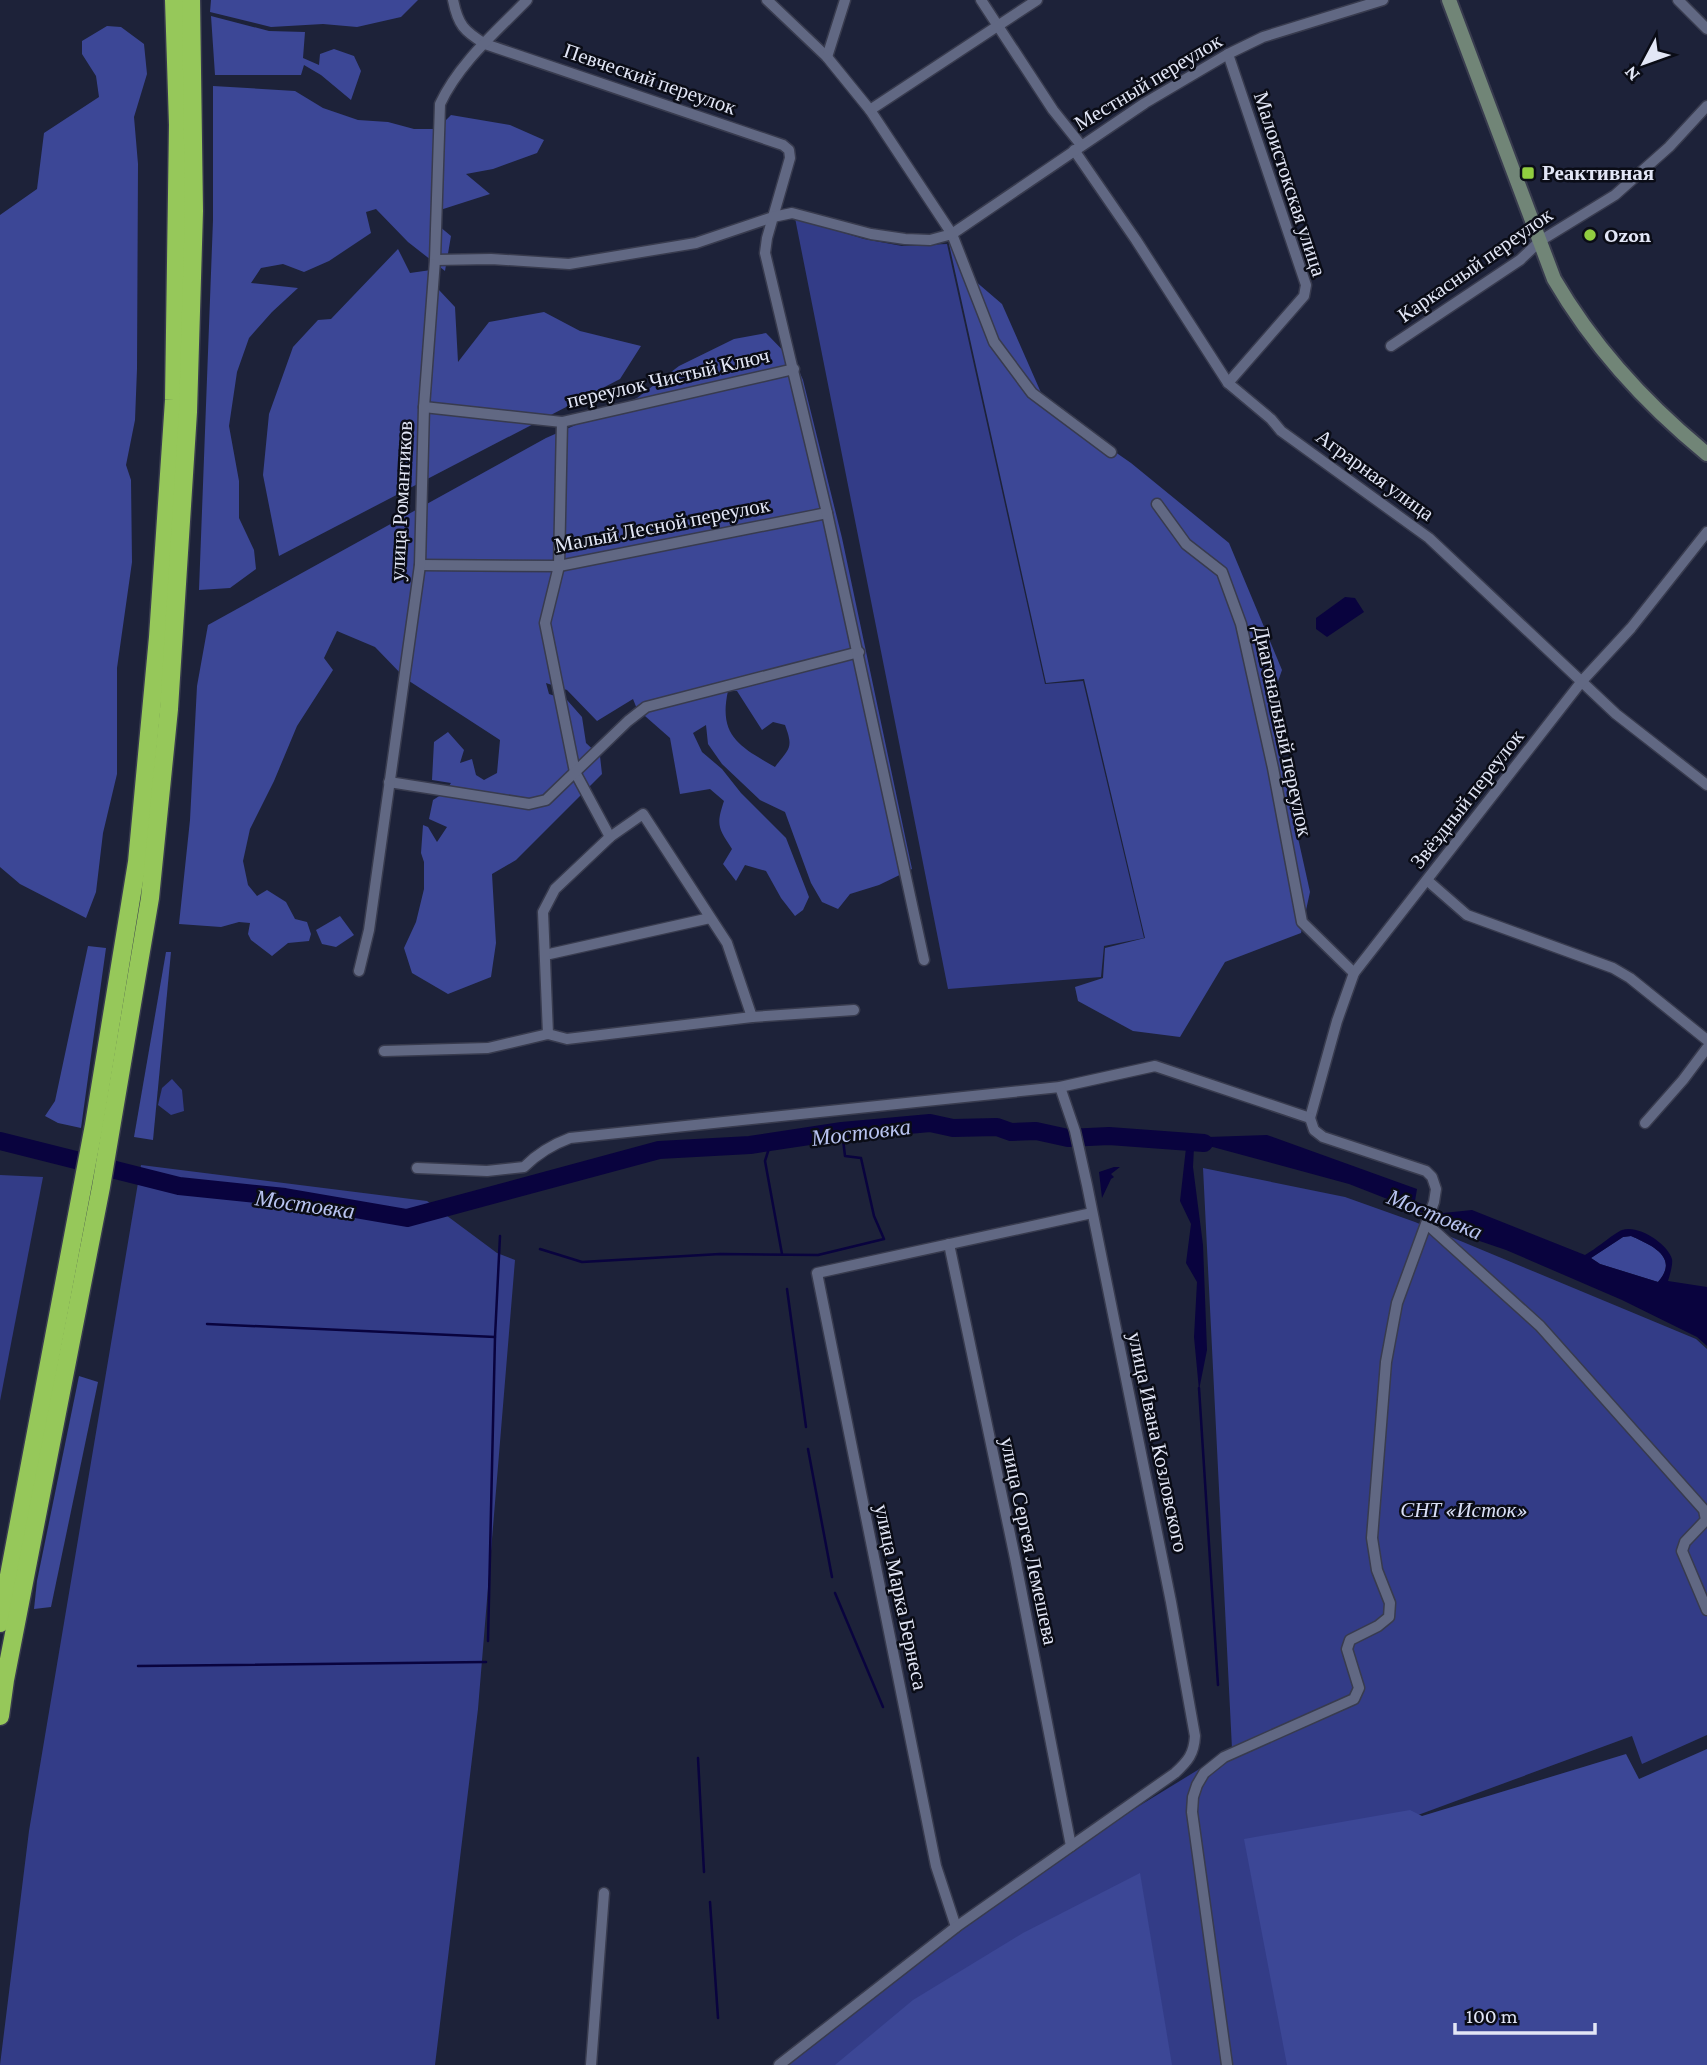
<svg xmlns="http://www.w3.org/2000/svg" width="1707" height="2065" viewBox="0 0 1707 2065" font-family="'Crimson Pro',serif">
	<style>
		.green { fill: #333c87 }
		.forest { fill: #3c4796; fill-rule: evenodd }
		.water { fill: #09033e; fill-rule: evenodd }
		.lines { fill: none; stroke-linecap: round; stroke-linejoin: round }
		.stream { stroke: #09033e; stroke-width: 2.5 }
		.river { stroke: #09033e; stroke-width: 18 }
		.street-casing { stroke: #383b4e; stroke-width: 13 }
		.secondary-casing { stroke: #383b4e; stroke-width: 18 }
		.highway-casing { stroke: #383b4e; stroke-width: 21 }
		.street { stroke: #616883; stroke-width: 10 }
		.secondary { stroke: #718577; stroke-width: 14 }
		.highway { stroke: #96c85a; stroke-width: 18 }
		.poi-dot { fill: #91cd40; stroke: #0a0c16; stroke-width: 2.5 }
		.labels { text-anchor: middle; stroke-width: 5; stroke-linejoin: round; paint-order: stroke }
		.street-label { font-size: 21px; fill: #e2e6f6; stroke: #0a0c16 }
		.poi-label { font-size: 21px; font-weight: bold; fill: #e2e6f6; stroke: #0a0c16; text-anchor: start }
		.park-label { font-size: 21px; font-style: italic; fill: #dae0f7; stroke: #0a0c16 }
		.water-label { font-size: 23px; font-style: italic; fill: #b8c3f0; stroke: #0a0c16 }
	</style>
	<rect width="100%" height="100%" fill="#1d2239"/>
	<g class="green">
		<polygon points="795,218 864,239 902,246 947,244 1045,684 1083,681 1144,938 1104,946 1101,977 948,989"/>
		<polygon points="172,1079 182,1090 184,1111 171,1115 158,1105 162,1088"/>
		<polygon points="141,1165 427,1201 497,1253 515,1260 478,1709 435,2065 0,2065 29,1831"/>
		<polygon points="1203,1168 1345,1197 1415,1222 1696,1339 1707,1349 1707,1735 1642,1764 1632,1736 1418,1815 1542,2065 788,2065 949,1937 1108,1825 1232,1749"/>
		<polygon points="0,1175 43,1177 0,1401"/>
	</g>
	<g class="forest">
		<polygon points="211,0 418,0 401,17 357,27 323,24 271,27 210,12"/>
		<polygon points="211,16 269,31 305,32 303,58 319,65 320,54 334,49 354,56 361,71 351,100 321,75 304,65 301,75 215,75"/>
		<polygon points="107,26 121,27 144,44 147,74 134,117 138,164 137,369 135,420 126,465 131,480 132,562 117,668 117,774 103,833 96,892 86,918 20,884 0,867 0,215 37,189 44,133 99,97 96,76 82,54 82,41"/>
		<polygon points="213,86 295,91 323,108 358,120 388,122 414,129 437,129 451,115 510,125 544,140 537,153 493,169 466,174 490,194 437,211 433,221 451,236 445,271 408,242 376,209 366,212 371,233 329,261 304,272 283,264 261,268 251,283 298,288 272,312 249,338 237,372 229,426 239,481 239,518 254,550 256,569 230,588 199,590 213,220"/>
		<polygon points="949,244 966,254 974,280 1002,304 1046,404 1131,463 1229,543 1282,670 1269,707 1310,892 1301,933 1225,962 1180,1037 1133,1031 1078,1001 1075,987 1103,978 1105,948 1145,938 1084,679 1046,683"/>
		<polygon points="398,249 410,273 431,270 439,290 455,307 458,362 489,322 544,312 580,331 641,346 620,379 279,556 263,475 269,414 293,347 318,320 331,319"/>
		<path d="M766 333 796 364 803 380 842 538 912 869 879 885 850 894 838 909 822 902 811 883 785 812 760 800 722 764 708 744 706 725 693 733 702 752 722 769 741 793 786 838 809 897 803 910 795 916 781 898 766 871 745 865 736 881 723 864 732 849C718 828 716 825 724 801L710 789 680 794 670 738 637 709 633 699 597 721 567 690 546 683 549 694 567 700 582 717 586 743 600 756 602 774 516 860 492 874 496 943 491 977 448 994 412 973 404 948 416 922 424 889V862L421 853 423 825 428 827 437 842 447 827 429 819 433 800 444 793 451 783 432 780 434 742 448 732 464 750 460 763 472 759 476 775 484 780 497 773 500 740 406 679 375 647 337 631 324 658 333 670 297 726 274 781 250 829 243 861 248 885 257 896 267 890 286 902 295 919 307 922 311 934 309 941 288 943 272 956 251 940 248 934 250 923 239 922 221 927 179 924 190 820 197 686 208 625 546 438 637 398 679 366 734 339ZM728 691H737L762 730 773 722 785 725C794 749 789 748 775 767 740 747 718 736 728 691Z"/>
		<polygon points="340,916 354,935 336,947 322,944 316,930"/>
		<polygon points="88,946 106,948 81,1128 58,1123 45,1116 55,1101"/>
		<polygon points="166,952 171,952 153,1140 134,1137"/>
		<path d="M1631 1236C1651 1245 1680 1257 1658 1282L1600 1264 1591 1258 1623 1237Z"/>
		<polygon points="79,1376 98,1382 51,1607 34,1609 37,1581"/>
		<polygon points="1707,1749 1707,2065 1287,2065 1244,1839 1410,1810 1422,1816 1626,1754 1639,1779"/>
		<polygon points="1140,1873 1172,2065 835,2065 913,2000 1023,1933"/>
	</g>
	<g class="water">
		<polygon points="1345,597 1355,598 1364,612 1327,637 1316,629 1316,618"/>
		<path d="M1192 1135 1208 1137 1267 1135 1417 1189 1415 1201 1443 1213 1472 1210 1585 1255C1596 1249 1613 1234 1622 1230 1638 1224 1668 1244 1672 1259 1673 1265 1670 1274 1668 1281L1707 1287V1346L1697 1337 1622 1300 1506 1250 1459 1234 1436 1218 1349 1184 1209 1146 1194 1147 1193 1167 1203 1245 1207 1350 1199 1390 1194 1337 1197 1282 1186 1263 1191 1224 1180 1201 1186 1148 1180 1142ZM1631 1236C1651 1245 1680 1257 1658 1282L1600 1264 1591 1258 1623 1237Z"/>
		<polygon points="1114,1167 1120,1167 1111,1174 1114,1177 1111,1179 1102,1198 1099,1172"/>
	</g>
	<g class="lines">
		<g class="stream">
			<polyline points="771,1142 765,1161 782,1254"/>
			<polyline points="540,1249 582,1262 720,1254 818,1255 884,1239 874,1216 861,1158 845,1156 842,1131"/>
			<polyline points="787,1289 806,1427"/>
			<polyline points="207,1324 495,1337 500,1236"/>
			<polyline points="1199,1388 1218,1685"/>
			<polyline points="808,1449 832,1577"/>
			<polyline points="835,1593 883,1707"/>
			<polyline points="488,1641 495,1337"/>
			<polyline points="138,1666 486,1662"/>
			<polyline points="698,1758 704,1872"/>
			<polyline points="710,1902 718,2018"/>
		</g>
		<polyline class="river" points="0,1141 179,1186 285,1197 407,1218 659,1150 750,1145 842,1131 930,1123 953,1128 997,1127 1011,1132 1036,1131 1068,1138 1109,1136 1204,1143"/>
		<defs>
			<g id="street">
				<polyline points="767,0 827,57 870,110 952,234 994,342 1032,393 1111,452"/>
				<polyline points="981,0 1053,110 1081,145"/>
				<polyline points="1678,0 1707,29"/>
				<polyline points="1228,54 1306,285 1304,296 1228,383"/>
				<polyline points="827,57 845,0"/>
				<polyline points="870,110 1037,0"/>
				<polyline points="1074,150 1136,240 1228,383 1271,419 1281,431 1429,538 1616,714 1707,785"/>
				<path d="M435 260 491 259 569 264 696 243 773 217 790 158 789 150 783 145 485 44C464 31 458 25 453 0"/>
				<polyline points="1391,346 1520,260 1540,241 1615,195 1669,147 1707,106"/>
				<polyline points="424,407 562,422 794,369"/>
				<polyline points="562,422 559,566 545,623 575,772 610,837"/>
				<polyline points="1157,504 1186,544 1222,572 1241,624 1273,768 1302,922 1354,973"/>
				<polyline points="420,565 559,566 827,513"/>
				<polyline points="389,782 529,804 546,800 628,721 646,707 859,652"/>
				<polyline points="1428,881 1467,915 1613,968 1630,978 1707,1040"/>
				<polyline points="545,955 710,918"/>
				<polyline points="924,960 827,513 765,253 767,238 773,217 792,213 871,234 905,239 930,240 952,234 1145,103 1228,54 1263,37 1383,0"/>
				<path d="M359 971 369 930 420 565 424 407 435 260 440 104C459 63 496 32 527 0"/>
				<polyline points="548,1034 543,912 555,889 610,837 643,814 727,943 752,1017"/>
				<polyline points="384,1051 488,1048 548,1034 567,1039 752,1017 854,1010"/>
				<polyline points="1310,1118 1337,1021 1354,973 1582,681 1631,628 1707,532"/>
				<polyline points="1645,1123 1683,1080 1707,1048"/>
				<path d="M417 1168 487 1171 524 1167C538 1153 551 1145 570 1138L1060 1087 1155 1066 1310 1118"/>
				<polyline points="1427,1224 1540,1326 1704,1510 1706,1520 1685,1542 1682,1551 1707,1610"/>
				<polyline points="949,1244 1015,1558 1071,1846"/>
				<polyline points="956,1927 936,1866 817,1273 1092,1213"/>
				<polyline points="591,2065 604,1893"/>
				<path d="M779 2065 956 1927 1175 1773C1188 1761 1194 1754 1195 1736L1171 1602 1087 1185 1075 1131 1060 1087"/>
				<polyline points="1227,2065 1192,1812 1193,1797 1197,1785 1204,1773 1224,1757 1354,1699 1359,1688 1347,1649 1350,1640 1378,1626 1389,1617 1390,1603 1377,1570 1372,1538 1386,1362 1397,1303 1434,1202 1436,1189 1432,1177 1426,1171 1323,1137 1314,1130 1310,1118"/>
			</g>
			<path id="secondary" d="M1449 0 1554 279C1593 346 1647 405 1707 454"/>
			<g id="highway">
				<polyline points="0,1623 94,1125 137,862 158,637 174,400 178,125 174,0"/>
				<polyline points="0,1716 5,1680 101,1187 150,898 169,709 188,412 194,211 191,0"/>
			</g>
		</defs>
		<use href="#street" class="street-casing"/>
		<use href="#secondary" class="secondary-casing"/>
		<use href="#highway" class="highway-casing"/>
		<use href="#street" class="street"/>
		<use href="#secondary" class="secondary"/>
		<use href="#highway" class="highway"/>
	</g>
	<g class="poi-dot">
		<rect x="1521" y="166" width="14" height="14" rx="3.5"/>
		<circle cx="1590" cy="235" r="7"/>
	</g>
	<g class="labels">
		<g class="street-label">
			<text transform="translate(650 79) rotate(19)" y="7">Певческий переулок</text>
			<text transform="translate(1148 82) rotate(-31)" y="7">Местный переулок</text>
			<text transform="translate(1290 184) rotate(72)" y="7">Малоистокская улица</text>
			<text transform="translate(1475 265) rotate(-35)" y="7">Каркасный переулок</text>
			<text transform="translate(668 378) rotate(-13)" y="7">переулок Чистый Ключ</text>
			<text transform="translate(1375 475) rotate(36)" y="7">Аграрная улица</text>
			<text transform="translate(401 501) rotate(-87)" y="7">улица Романтиков</text>
			<text transform="translate(662 525) rotate(-11)" y="7">Малый Лесной переулок</text>
			<text transform="translate(1283 731) rotate(78)" y="7">Диагональный переулок</text>
			<text transform="translate(1467 799) rotate(-52)" y="7">Звёздный переулок</text>
			<text transform="translate(1158 1442) rotate(78)" y="7">улица Ивана Козловского</text>
			<text transform="translate(1029 1541) rotate(78)" y="7">улица Сергея Лемешева</text>
			<text transform="translate(901 1597) rotate(78)" y="7">улица Марка Бернеса</text>
		</g>
		<g class="poi-label">
			<text x="1542" y="180">Реактивная</text>
			<text x="1604" y="242">Ozon</text>
		</g>
		<g class="park-label">
			<text x="1464" y="1517">СНТ «Исток»</text>
		</g>
		<g class="water-label">
			<text transform="translate(861 1132) rotate(-7)" y="8">Мостовка</text>
			<text transform="translate(305 1204) rotate(8)" y="8">Мостовка</text>
			<text transform="translate(1435 1214) rotate(22)" y="8">Мостовка</text>
		</g>
	</g>
	<g transform="translate(1644 63) rotate(229)" stroke="#0a0c16" stroke-width="5" paint-order="stroke">
	<path d="M0-5L12 26L0 18L-12 26Z" fill="#e2e6f6"/>
	<text y="-10" font-size="19" font-weight="bold" text-anchor="middle" fill="#e2e6f6">N</text>
	</g>
	<path d="M1455 2023v10h140v-10" fill="none" stroke="#e2e6f6" stroke-width="3.5"/>
	<text x="1466" y="2023" font-size="21" fill="#e2e6f6" stroke="#0a0c16" stroke-width="5" paint-order="stroke">100 m</text>
</svg>
